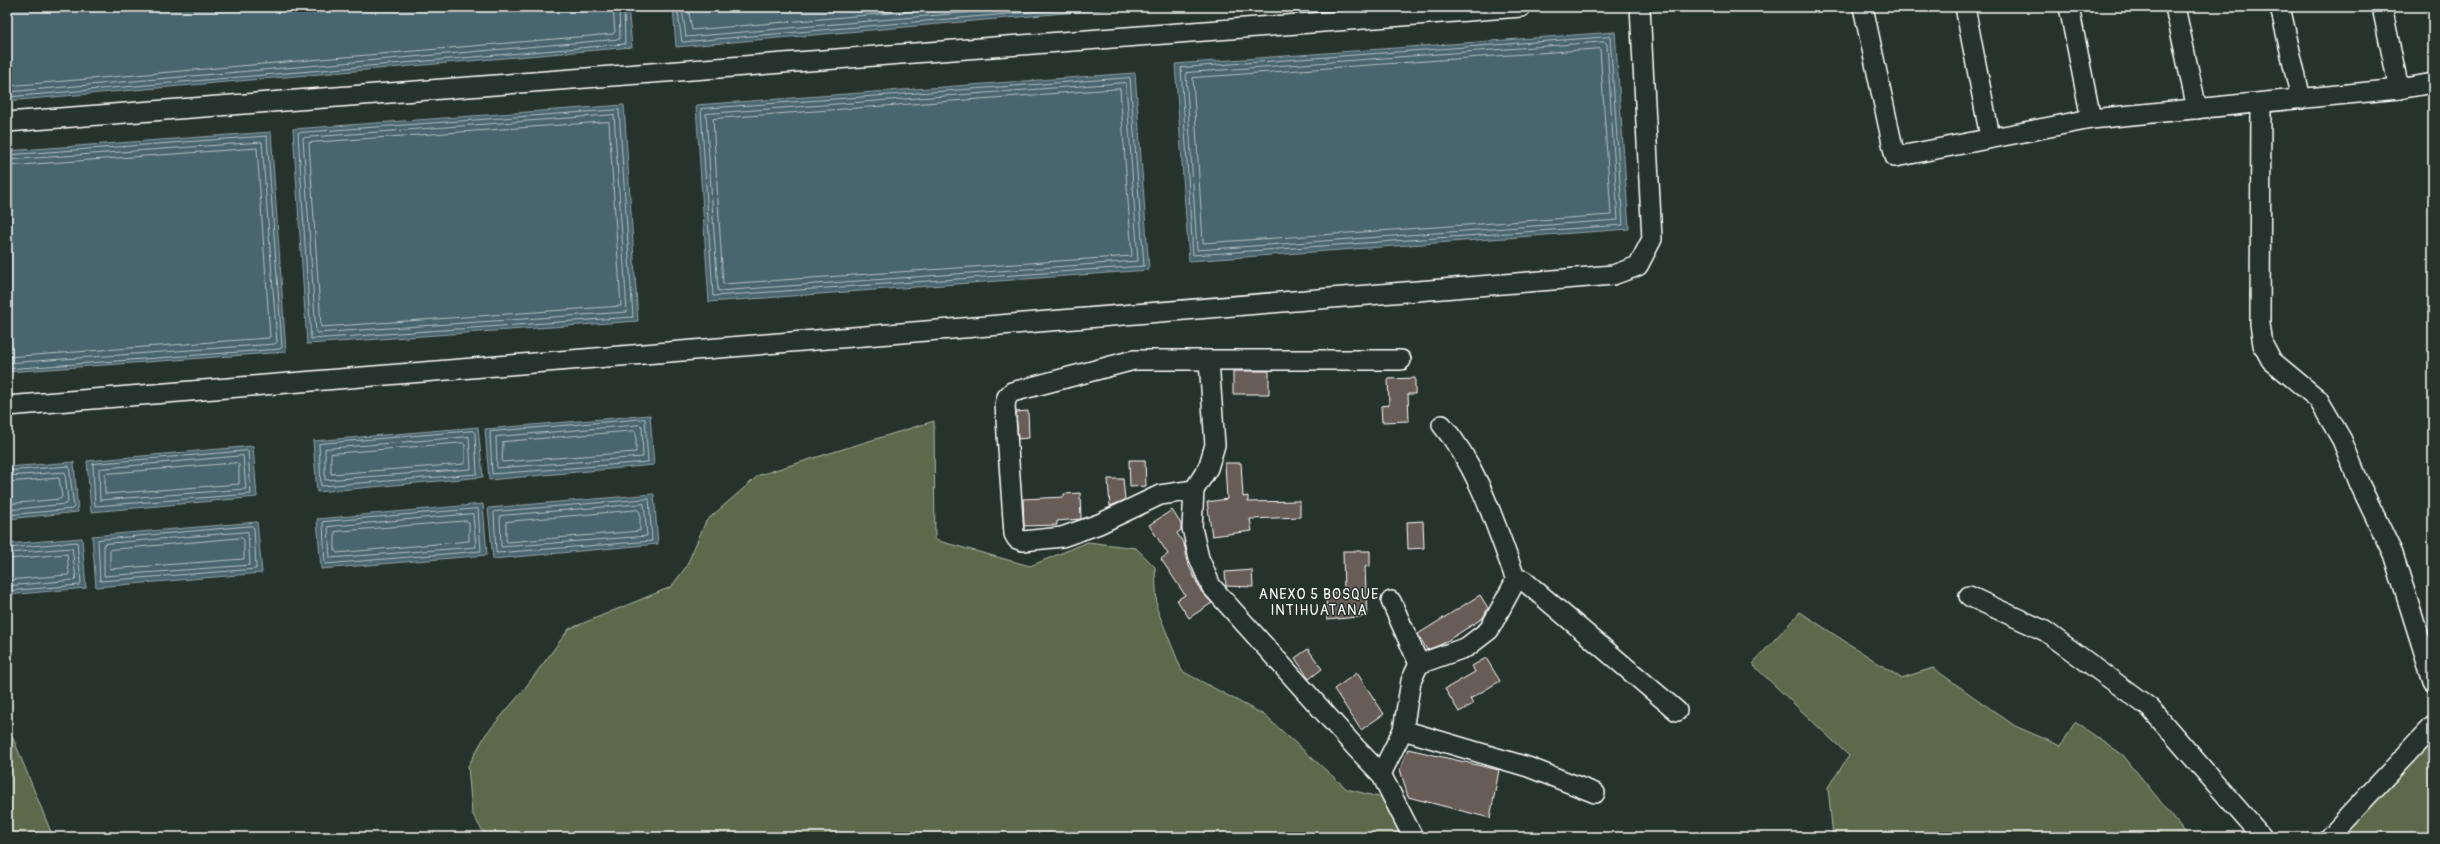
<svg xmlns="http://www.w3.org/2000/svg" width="2440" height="844" viewBox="0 0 2440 844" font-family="Pangolin,sans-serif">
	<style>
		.green { fill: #5b6b4c; stroke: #adb5a6 }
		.water { fill: #49656e; stroke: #92a3a8 }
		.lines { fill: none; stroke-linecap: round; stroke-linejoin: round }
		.shore { stroke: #b6c1c5; stroke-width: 1 }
		.building { fill: #685c56; stroke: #fff }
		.minor-casing { stroke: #fff; stroke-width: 22 }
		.minor { stroke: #26332d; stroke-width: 19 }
		.labels { text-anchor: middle; stroke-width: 3; stroke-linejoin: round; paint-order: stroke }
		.neighbourhood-label { font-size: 14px; letter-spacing: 1px; fill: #fff; stroke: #26332d }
	</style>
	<rect width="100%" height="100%" fill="#26332d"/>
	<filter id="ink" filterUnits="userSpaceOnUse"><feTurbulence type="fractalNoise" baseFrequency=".025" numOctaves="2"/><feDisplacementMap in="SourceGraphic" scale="8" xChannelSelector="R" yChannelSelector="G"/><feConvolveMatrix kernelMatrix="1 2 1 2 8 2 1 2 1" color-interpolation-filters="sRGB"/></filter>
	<g filter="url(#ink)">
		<g class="green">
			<polygon points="934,421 935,540 1030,566 1088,542 1136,548 1155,567 1157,609 1182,671 1264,715 1347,789 1391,800 1409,837 486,837 472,813 468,766 486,734 522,692 569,629 671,587 686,567 706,521 759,475"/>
			<polygon points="1800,612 1901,678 1933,668 2015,726 2061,746 2075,722 2123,755 2189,837 1833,837 1828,787 1849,756 1752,664"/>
			<polygon points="7,730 13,738 53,837 7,837"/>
			<polygon points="2433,736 2433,837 2340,837"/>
		</g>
		<g class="water">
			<polygon points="7,7 628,7 632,47 7,101"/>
			<polygon points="673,7 1134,7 676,47"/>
			<polygon points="1615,32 1629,229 1189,261 1175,64"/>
			<polygon points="1135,73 1149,270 709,302 696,105"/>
			<polygon points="624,105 638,321 307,344 293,129"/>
			<polygon points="271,132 286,352 7,372 7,151"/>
			<polygon points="650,415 654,465 489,480 485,429"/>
			<polygon points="478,427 483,477 317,492 313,441"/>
			<polygon points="253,446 257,497 91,512 87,461"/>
			<polygon points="74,462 78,512 7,519 7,467"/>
			<polygon points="654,494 658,544 493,559 488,508"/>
			<polygon points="483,504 487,555 321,569 317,519"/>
			<polygon points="257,522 262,573 96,587 92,536"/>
			<polygon points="82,538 86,588 7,595 7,544"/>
		</g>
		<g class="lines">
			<g class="shore">
				<polyline points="677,7 682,42 1088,7"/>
				<polyline points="682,7 686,37 1030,7"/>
				<polyline points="688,7 692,30 961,7"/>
				<polygon points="1610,37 1623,225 1193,255 1181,68"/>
				<polygon points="1605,42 1607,44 1618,220 1197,250 1186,73"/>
				<polygon points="1600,49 1611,215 1203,243 1193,78"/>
				<polygon points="1130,78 1144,266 713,296 701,109"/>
				<polygon points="1126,83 1138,261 718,291 706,114"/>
				<polyline points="7,86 613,34 615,32 613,7"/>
				<polygon points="1120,89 1132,256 723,284 713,119"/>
				<polyline points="7,92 620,39 619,7"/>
				<polyline points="7,97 625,44 624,7"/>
				<polygon points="619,110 633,317 311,339 298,133"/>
				<polygon points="614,115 627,312 316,333 303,138"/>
				<polygon points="609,122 621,306 321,327 309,143"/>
				<polyline points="7,155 267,136 282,347 280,349 7,369"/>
				<polyline points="7,160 262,142 277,342 275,344 7,363"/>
				<polyline points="7,166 257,148 270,337 268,338 7,357"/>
				<polygon points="645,419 648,462 492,474 490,432"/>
				<polygon points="640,425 642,426 643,457 497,468 496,437"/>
				<polygon points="473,431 475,433 477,474 321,486 319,444"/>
				<polygon points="634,431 636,433 636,452 502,462 503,442"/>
				<polygon points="469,437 471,469 325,480 325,449"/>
				<polygon points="463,443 465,445 465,464 331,474 331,454"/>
				<polygon points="248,451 251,494 95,506 93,464"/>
				<polygon points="243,456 246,489 100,500 99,469"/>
				<polygon points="237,463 239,465 239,484 105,494 105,474"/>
				<polyline points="7,471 69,466 74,507 72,509 7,515"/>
				<polyline points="7,476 65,472 68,502 66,504 7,510"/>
				<polyline points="7,482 59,478 62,497 60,499 7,504"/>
				<polygon points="649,499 652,541 496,553 494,512"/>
				<polygon points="644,504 647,536 501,547 500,516"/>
				<polygon points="478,509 481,551 325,564 323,522"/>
				<polygon points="638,510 640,512 640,531 508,542 506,541 506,522"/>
				<polygon points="473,514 476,547 330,558 328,527"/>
				<polygon points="467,521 469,523 469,541 337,553 335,551 335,532"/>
				<polygon points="252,526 254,528 256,569 100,581 98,540"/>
				<polygon points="248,532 250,565 104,576 104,544"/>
				<polygon points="242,538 244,540 244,559 110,569 110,550"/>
				<polyline points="7,548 77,542 81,583 79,585 7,591"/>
				<polyline points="7,553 72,548 76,578 74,580 7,586"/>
				<polyline points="7,559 67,554 69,573 68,575 7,580"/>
			</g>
		</g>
		<g class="building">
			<rect x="1233" y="371" width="36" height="23"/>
			<polygon points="1415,378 1415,394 1408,394 1409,421 1382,422 1381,406 1389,405 1388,379"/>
			<polygon points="1028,411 1029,438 1018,439 1016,412"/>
			<polygon points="1129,460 1145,460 1146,486 1130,487"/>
			<polygon points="1225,463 1241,463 1243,497 1248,496 1248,502 1300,501 1300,517 1250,519 1252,531 1212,536 1207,502 1227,499"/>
			<polygon points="1108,479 1123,479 1125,500 1110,506"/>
			<polygon points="1080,493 1081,519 1057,521 1057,525 1024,526 1023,499 1064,497 1064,494"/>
			<polygon points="1172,510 1181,524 1181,530 1177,533 1184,544 1189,566 1201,591 1212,603 1189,618 1177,600 1185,595 1161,559 1168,554 1149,525"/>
			<polygon points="1423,521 1424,548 1408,549 1407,522"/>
			<polygon points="1343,551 1370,551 1370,566 1365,567 1367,616 1327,620 1326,593 1344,592"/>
			<polygon points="1252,570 1253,587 1226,586 1225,572"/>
			<polygon points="1480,595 1488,608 1483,618 1442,644 1427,650 1418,634"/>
			<polygon points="1308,649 1322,669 1309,679 1295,658"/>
			<polygon points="1486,658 1500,681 1470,699 1473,704 1459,712 1445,689 1475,672 1472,666"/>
			<polygon points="1357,673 1384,714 1361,730 1334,689"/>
			<polygon points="1408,749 1499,770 1490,818 1408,797 1400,769"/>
		</g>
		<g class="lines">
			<defs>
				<g id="minor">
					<polyline points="1863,7 1895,157 2091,119 2399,89 2433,83"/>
					<polyline points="1965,7 1990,137"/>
					<polyline points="2069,7 2091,119"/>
					<polyline points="2175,7 2197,109"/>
					<polyline points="2280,7 2301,99"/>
					<polyline points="2382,7 2399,89"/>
					<polyline points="2261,103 2260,324 2263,345 2271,360 2318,399 2342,440 2360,485 2393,554 2433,681"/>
					<polyline points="7,122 1521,7"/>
					<polyline points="1209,361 1215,445 1208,468 1194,490 1192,528 1199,558 1211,586 1356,748 1381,774 1413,837"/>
					<polyline points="7,406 1613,275 1638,266 1652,239 1640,7"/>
					<path d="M1442 425C1479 468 1496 527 1516 580"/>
					<polyline points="1194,490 1160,495 1099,524 1062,537 1023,541 1017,539 1014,534 1005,405 1007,397 1012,392 1134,360 1401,360"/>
					<polyline points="1516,580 1523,580 1677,711"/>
					<polyline points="1969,596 2045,631 2150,708 2262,837"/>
					<polyline points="1391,601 1419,664"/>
					<polyline points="1403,730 1528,767 1595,793"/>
					<polyline points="1381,774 1403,730 1411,681 1419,664 1467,647 1489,630 1516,580"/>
					<polyline points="2329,837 2433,726"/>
				</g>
			</defs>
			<use href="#minor" class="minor-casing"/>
			<use href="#minor" class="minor"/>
		</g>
	</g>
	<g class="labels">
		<g class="neighbourhood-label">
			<text x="1319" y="599">ANEXO 5 BOSQUE<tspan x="1319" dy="16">INTIHUATANA</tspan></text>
		</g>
	</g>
	<rect width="2440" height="844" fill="none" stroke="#26332d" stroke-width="24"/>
	<rect x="12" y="12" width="2416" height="820" fill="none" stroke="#fff" stroke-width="1.5" filter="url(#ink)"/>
</svg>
